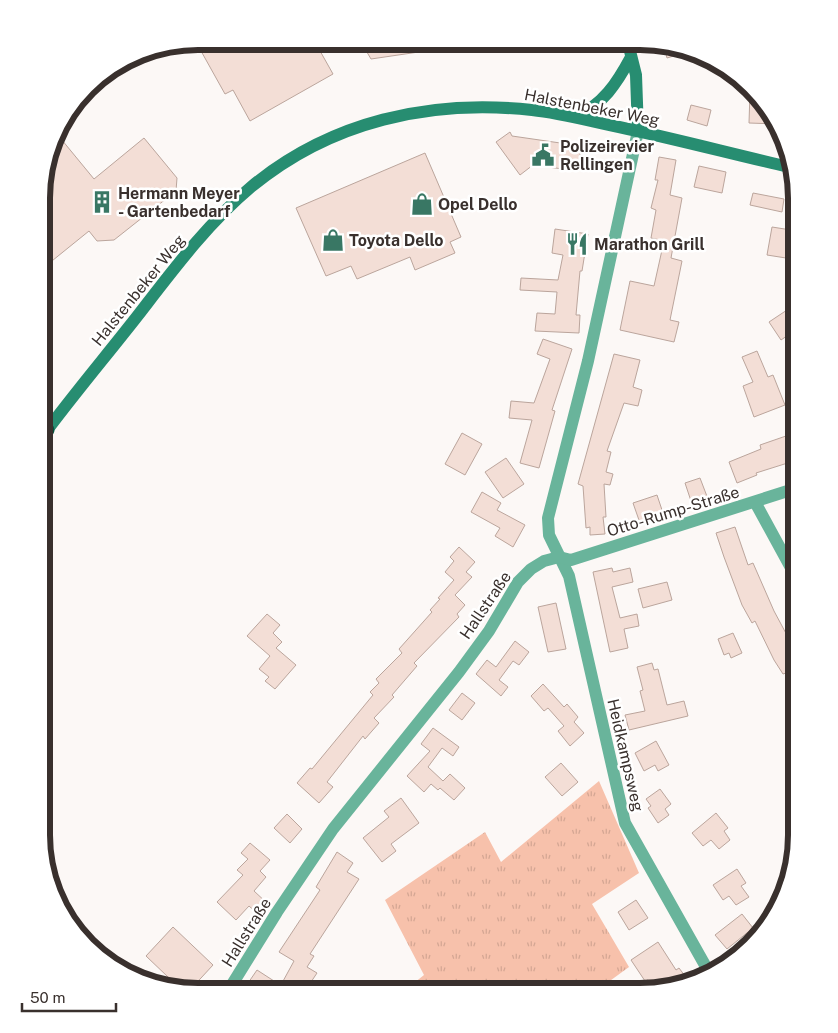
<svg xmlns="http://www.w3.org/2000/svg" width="838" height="1033" viewBox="0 0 838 1033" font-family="'Public Sans',sans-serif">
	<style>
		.grass { fill: url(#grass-tufts) }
		.building { fill: #f3ded6; stroke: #bba59c }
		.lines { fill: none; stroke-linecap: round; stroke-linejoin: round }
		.street { stroke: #69b49b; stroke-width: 12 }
		.secondary { stroke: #278d71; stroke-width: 12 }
		.highway { stroke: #04513f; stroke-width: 15 }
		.labels { text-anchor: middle; stroke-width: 5; stroke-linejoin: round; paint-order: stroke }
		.street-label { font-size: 16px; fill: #39302d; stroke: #fff }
		.poi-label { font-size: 16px; font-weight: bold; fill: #39302d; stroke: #fff; text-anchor: start }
		.rim { fill: none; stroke: #39302d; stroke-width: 6 }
	</style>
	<defs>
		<pattern id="grass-tufts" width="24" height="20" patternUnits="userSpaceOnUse" patternTransform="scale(1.25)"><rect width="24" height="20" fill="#f7c1ab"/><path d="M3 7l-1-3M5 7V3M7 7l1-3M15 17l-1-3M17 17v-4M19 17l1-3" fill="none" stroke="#d4a693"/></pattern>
	</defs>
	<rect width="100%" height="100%" fill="#fcf8f6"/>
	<polygon class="grass" points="599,781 639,873 592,904 629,967 596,991 404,991 424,975 385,900 485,832 501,862"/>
	<g class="building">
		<polygon points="196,42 315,42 333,74 250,121 233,90 225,94"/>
		<polygon points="361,42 446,42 446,48 371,59"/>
		<polygon points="663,43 680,50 687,52 667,58"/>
		<polygon points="750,92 776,120 777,124 749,123"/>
		<polygon points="691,105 711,110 707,126 687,120"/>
		<polygon points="510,132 512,136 581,146 578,171 533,165 520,175 496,142"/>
		<polygon points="57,134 94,179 144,138 177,178 176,191 114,240 97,241 89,231 42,269 43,177"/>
		<polygon points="425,153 461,237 450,242 455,253 415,270 410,257 357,279 351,266 326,276 296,208"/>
		<polygon points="659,157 676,160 670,195 682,198 671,258 682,261 670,320 679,322 674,342 620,330 630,281 654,286 664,241 651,238 656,210 651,208 658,180 655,180"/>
		<polygon points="699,166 726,172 722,193 694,187"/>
		<polygon points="753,193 784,199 782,212 750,205"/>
		<polygon points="772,227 791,230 786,258 767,255"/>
		<polygon points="555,229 588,234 582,271 580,271 576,315 580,315 579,333 535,331 537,313 555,314 557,292 520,290 521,278 558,280 563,255 552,253"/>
		<polygon points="790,308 797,318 797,329 781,340 769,322"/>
		<polygon points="543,339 572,349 552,410 555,411 539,468 520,463 532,420 509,418 511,401 534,403 550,359 537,354"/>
		<polygon points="757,351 768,377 773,375 785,405 754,417 743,386 753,382 742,357"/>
		<polygon points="614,354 640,360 633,387 642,390 638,406 624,403 607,451 611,452 606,472 613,474 610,485 604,484 606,517 603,517 605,534 590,535 590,527 586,528 583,486 578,484"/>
		<polygon points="462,433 482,444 465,475 445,464"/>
		<polygon points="786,436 794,461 756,473 757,475 737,483 729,462 761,449 760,445"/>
		<polygon points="506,458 524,484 503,498 485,472"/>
		<polygon points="700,478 708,499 692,504 685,483"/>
		<polygon points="482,492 501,503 497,510 525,525 513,547 495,536 500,528 471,512"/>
		<polygon points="657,495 664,516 640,523 633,503"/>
		<polygon points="735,527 748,565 753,563 774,611 796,652 796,691 786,673 783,674 774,660 755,621 752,623 742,605 724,557 716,533"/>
		<polygon points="459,547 475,562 466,572 472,577 455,595 465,605 457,614 459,617 414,663 417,666 392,695 394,697 374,718 379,723 365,739 363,736 327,782 333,787 319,803 297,783 310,768 312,769 373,695 370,692 379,683 376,679 402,653 399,649 432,612 430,610 440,599 438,598 454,580 445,572 454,561 450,557"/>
		<polygon points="612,568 613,572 630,568 633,582 612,587 620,618 637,614 639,626 624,629 628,648 610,652 593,572"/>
		<polygon points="667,582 672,600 643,608 638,589"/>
		<polygon points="556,603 566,649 548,652 538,607"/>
		<polygon points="267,614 280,625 273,633 282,642 276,648 296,665 275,689 265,681 269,677 259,669 270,656 247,636"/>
		<polygon points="733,633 742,653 731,658 729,653 724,655 718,639"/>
		<polygon points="515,641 529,652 519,665 513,661 499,680 508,687 501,696 476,674 487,660 496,667"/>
		<polygon points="652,663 654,670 658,669 667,705 684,701 688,716 629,730 625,715 645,711 640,691 643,690 637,667"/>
		<polygon points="543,684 564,707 567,704 578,717 574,722 584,733 570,746 558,731 564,726 548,708 544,711 531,696"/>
		<polygon points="462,693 475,703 462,720 449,710"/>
		<polygon points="433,728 459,747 453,756 442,748 428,767 443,781 450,774 465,788 454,800 440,788 438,790 431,784 424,792 407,776 430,751 421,744"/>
		<polygon points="656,741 669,765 658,771 655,765 644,771 635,753"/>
		<polygon points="561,763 578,782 562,796 545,777"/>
		<polygon points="660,789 671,804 665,809 669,815 658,823 648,808 651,806 646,799"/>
		<polygon points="401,798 419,823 391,844 396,851 382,862 363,838 389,817 384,811"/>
		<polygon points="716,813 728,828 724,831 730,840 719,849 711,840 703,846 692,833"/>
		<polygon points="287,814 302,829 290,843 274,828"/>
		<polygon points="250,843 270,860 260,871 266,877 254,891 268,904 258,914 249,906 236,920 217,902 243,875 237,870 248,859 241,853"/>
		<polygon points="337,852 353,863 347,872 359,879 310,954 314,956 307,967 317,973 305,991 296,991 282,983 294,961 279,952 320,890 316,887"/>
		<polygon points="737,869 746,883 741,886 749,897 736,905 729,896 723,900 713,885"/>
		<polygon points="636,900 648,918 629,930 618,912"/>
		<polygon points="742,914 753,928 727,949 715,935"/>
		<polygon points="173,927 213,965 189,991 162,983 168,977 146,956"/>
		<polygon points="658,942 676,970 679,968 688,980 655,990 648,980 645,981 631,960"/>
		<polygon points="257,970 274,981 267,991 254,991 246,986"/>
	</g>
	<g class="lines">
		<g class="street">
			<polyline points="638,131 588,361 548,518 549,535 569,576 625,823 710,974"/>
			<polyline points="755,502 797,579"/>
			<polyline points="228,991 277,912 333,829 459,672 489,631 518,582 531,569 544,561 559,557 571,560 797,488"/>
		</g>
		<g class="secondary">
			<polyline points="628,43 636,75 638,131"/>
			<path d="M575 117C603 105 617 83 631 57"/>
			<path d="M42 437C73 395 107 355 139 314 173 270 208 223 251 187 331 121 430 99 532 110 561 113 590 121 619 127 676 139 732 154 789 167"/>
		</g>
		<polyline class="highway" points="42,433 47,430"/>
	</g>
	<defs>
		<symbol id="civic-bare" viewBox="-9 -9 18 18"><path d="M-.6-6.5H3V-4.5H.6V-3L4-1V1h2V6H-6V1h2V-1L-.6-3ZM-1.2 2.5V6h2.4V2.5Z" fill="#397764" stroke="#fff" stroke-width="2.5" paint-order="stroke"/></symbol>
		<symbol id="building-bare" viewBox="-9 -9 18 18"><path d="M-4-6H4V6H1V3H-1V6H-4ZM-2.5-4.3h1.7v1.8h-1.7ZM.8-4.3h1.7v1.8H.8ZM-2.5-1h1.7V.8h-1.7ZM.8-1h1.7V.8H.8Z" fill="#397764" stroke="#fff" stroke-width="2.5" paint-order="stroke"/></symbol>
		<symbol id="shop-bare" viewBox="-9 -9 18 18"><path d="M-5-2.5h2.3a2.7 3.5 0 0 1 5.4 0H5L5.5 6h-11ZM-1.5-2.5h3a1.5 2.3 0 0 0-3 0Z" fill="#397764" stroke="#fff" stroke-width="2.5" paint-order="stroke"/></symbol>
		<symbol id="restaurant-bare" viewBox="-9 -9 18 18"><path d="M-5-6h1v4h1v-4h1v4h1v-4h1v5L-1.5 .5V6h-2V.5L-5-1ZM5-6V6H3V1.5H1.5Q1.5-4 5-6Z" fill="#397764" stroke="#fff" stroke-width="2.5" paint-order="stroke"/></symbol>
	</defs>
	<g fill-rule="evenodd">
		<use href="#civic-bare" x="527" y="139" width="32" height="32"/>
		<use href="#building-bare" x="86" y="186" width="32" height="32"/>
		<use href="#shop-bare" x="406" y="188" width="32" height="32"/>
		<use href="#shop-bare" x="317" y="224" width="32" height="32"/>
		<use href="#restaurant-bare" x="561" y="228" width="32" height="32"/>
	</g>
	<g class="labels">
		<g class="street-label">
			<text transform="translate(592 107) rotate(11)" y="6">Halstenbeker Weg</text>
			<text transform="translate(138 290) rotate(-51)" y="6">Halstenbeker Weg</text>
			<text transform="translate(673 511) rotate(-17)" y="6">Otto-Rump-Straße</text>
			<text transform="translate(485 605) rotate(-56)" y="6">Hallstraße</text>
			<text transform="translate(626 755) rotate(77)" y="6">Heidkampsweg</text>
			<text transform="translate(246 932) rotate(-58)" y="6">Hallstraße</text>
		</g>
		<g class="poi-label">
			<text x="560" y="152">Polizeirevier<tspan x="560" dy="18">Rellingen</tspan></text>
			<text x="118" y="199">Hermann Meyer<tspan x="118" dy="18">- Gartenbedarf</tspan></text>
			<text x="438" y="210">Opel Dello</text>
			<text x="349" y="246">Toyota Dello</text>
			<text x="594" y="250">Marathon Grill</text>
		</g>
	</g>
	<path d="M0 0H838V1033H0ZM198 50H640A148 148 0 0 1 788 198V835A148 148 0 0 1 640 983H198A148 148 0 0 1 50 835V198A148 148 0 0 1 198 50Z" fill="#fff" fill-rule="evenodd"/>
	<path class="rim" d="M198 50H640A148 148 0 0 1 788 198V835A148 148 0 0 1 640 983H198A148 148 0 0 1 50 835V198A148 148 0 0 1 198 50Z"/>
	<path d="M22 1003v8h94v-8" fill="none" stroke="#39302d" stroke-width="2.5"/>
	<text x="30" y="1003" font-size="15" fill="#39302d" stroke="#ffffff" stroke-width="4" paint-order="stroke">50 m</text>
</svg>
